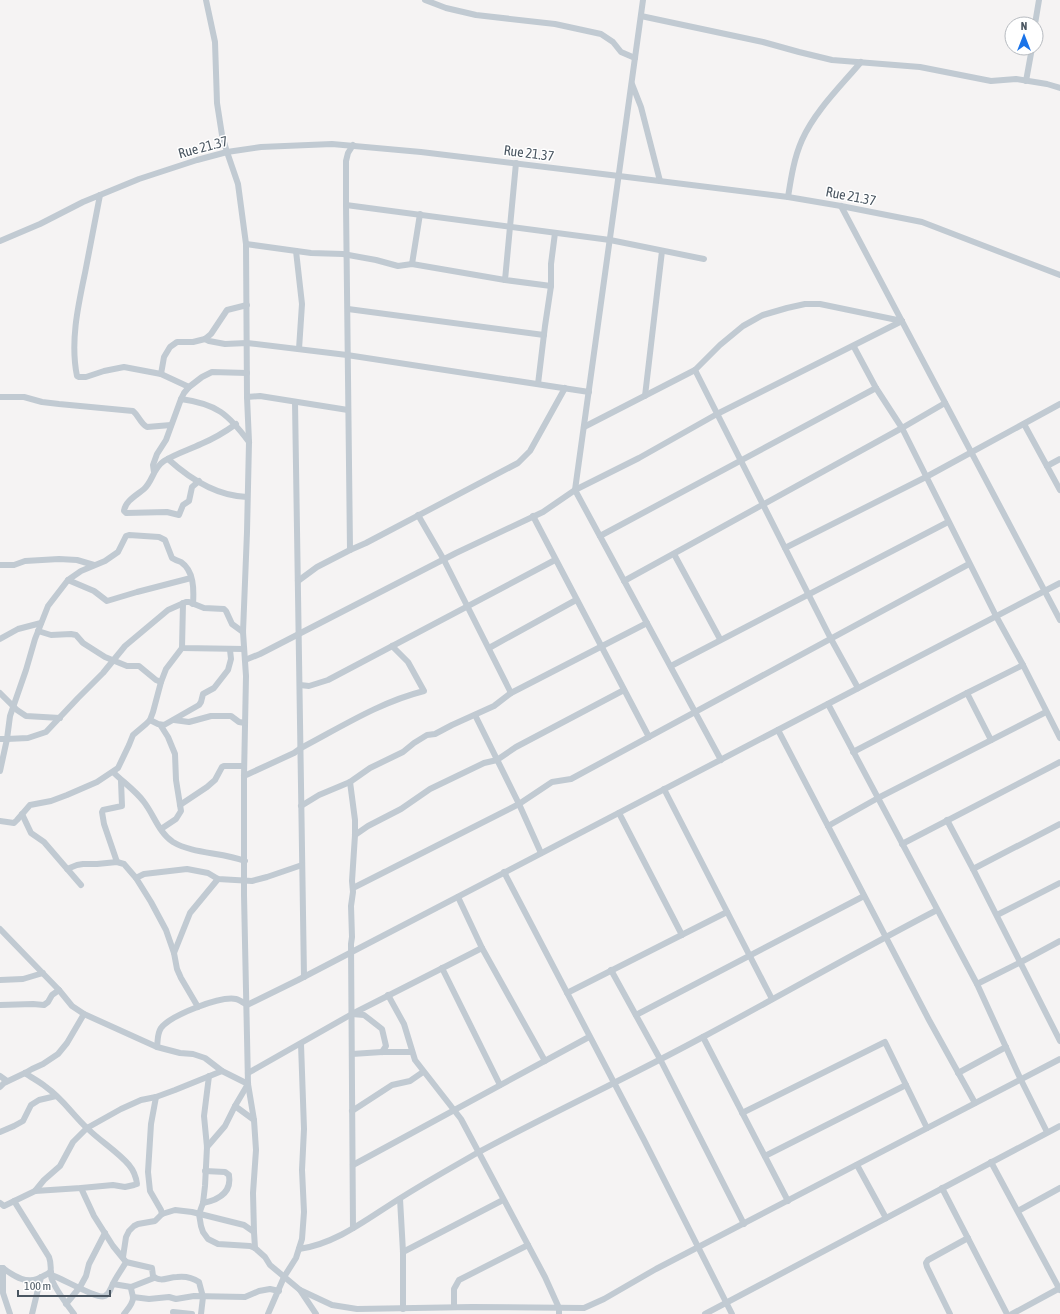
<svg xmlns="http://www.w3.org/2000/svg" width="1060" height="1314" viewBox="0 0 1060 1314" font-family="'Asap Condensed',sans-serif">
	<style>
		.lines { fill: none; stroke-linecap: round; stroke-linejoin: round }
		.street { stroke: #c1cad2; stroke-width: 6 }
		.labels { text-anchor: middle; stroke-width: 3; stroke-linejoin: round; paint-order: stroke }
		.street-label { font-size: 14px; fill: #4a5661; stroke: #fff }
	</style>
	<rect width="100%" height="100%" fill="#f5f3f3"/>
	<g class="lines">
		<g class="street">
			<polyline points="206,0 215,42 217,103 222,135 227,152 238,184 246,244 247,397 249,442 247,532 243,632 246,676 244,776 244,895 248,1084 254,1120"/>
			<polyline points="425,0 446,8 476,15 555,24 601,34 613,42 621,52 635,58"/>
			<polyline points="643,0 575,490 721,760"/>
			<polyline points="641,16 763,42 799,52 832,60 920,67 991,81 1016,79 1047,84 1060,88"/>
			<polyline points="1035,24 1039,0"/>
			<polyline points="1026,81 1032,48"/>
			<polyline points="632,84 641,107 660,181"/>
			<path d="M100 195C95 221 90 247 85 273 78 306 70 342 77 376L79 377H86L104 371 124 367 161 374 189 387"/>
			<path d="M788 197C791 178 794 158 802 140 815 111 840 87 861 62"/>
			<polyline points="346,205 610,240 704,259"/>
			<polyline points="841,206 1060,620"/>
			<polyline points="0,241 40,224 83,202 139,179 197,160 227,152 261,147 332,144 421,152 619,176 788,197 841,206 922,222 1060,275"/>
			<polyline points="246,244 311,253 343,254 376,260 398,266 412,264 505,280 551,286"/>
			<polyline points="296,251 302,304 299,349"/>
			<polyline points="412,264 420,214"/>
			<polyline points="505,280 516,163"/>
			<polyline points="348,309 544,335"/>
			<polyline points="205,339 209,341 225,344 247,343 347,355 589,392"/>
			<polyline points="854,347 876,388 902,428 996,616 1023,665 1060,738"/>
			<polyline points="695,370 831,639 858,688"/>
			<polyline points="161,374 164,357 170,347 177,342 193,342 205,339 211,334 227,310 247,305"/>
			<polyline points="538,384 545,326 551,286 551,264 555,233"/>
			<polyline points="645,396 662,251"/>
			<path d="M0 397H24L42 402 59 404 133 411C139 416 140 423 147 427L171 425"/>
			<polyline points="247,397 260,396 348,410"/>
			<path d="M181 399C217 404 228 414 249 442"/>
			<polyline points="295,402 304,977"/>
			<polyline points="1024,424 1060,490"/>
			<polyline points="584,427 695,370 720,345 743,326 763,315 787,308 805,304 820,304 902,321"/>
			<path d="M168 459C190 479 217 496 247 497"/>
			<polyline points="1047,466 1060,459"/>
			<polyline points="154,472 153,465 157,454 166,440 181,399 184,393 189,387 202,377 212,372 247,373"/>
			<path d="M199 481 192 487 189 501 183 505 179 515 167 512 126 513 124 511C125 501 137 495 144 489 153 481 153 468 164 461 175 454 188 450 201 444 213 439 225 432 236 424"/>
			<polyline points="418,515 444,560 511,693"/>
			<polyline points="533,516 649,737"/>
			<polyline points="600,536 876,388"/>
			<polyline points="785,548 926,477 1060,404"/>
			<polyline points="350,550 346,205 346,161 348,153 353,145"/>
			<polyline points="674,554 720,639"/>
			<polyline points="0,565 14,565 25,561 59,559 77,560 94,565"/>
			<polyline points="68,580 94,591 107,601 137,592 191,578"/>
			<polyline points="298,581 317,567 350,550 366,543 518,463 530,451 565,388"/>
			<polyline points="624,581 902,428 945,403"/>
			<polyline points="183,603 182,648 244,649"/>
			<polyline points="38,631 51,635 71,634 76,635 83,643 105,657 127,666 139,666 156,680 161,682"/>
			<polyline points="0,639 18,629 41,623"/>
			<polyline points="489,648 576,600"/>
			<polyline points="245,660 260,654 456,553 543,512 575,490 639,458 717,414 902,321"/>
			<polyline points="671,666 948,522"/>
			<polyline points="300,685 309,686 328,680 555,560"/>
			<polyline points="0,693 17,710 26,716 60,718"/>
			<polyline points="967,693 991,740"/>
			<polyline points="828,704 977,984 1021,1080 1047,1132"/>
			<polyline points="475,715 519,804 541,853"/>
			<polyline points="150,720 158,724 164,725 199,705 201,702 203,694 214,688 228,670 231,659 230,650"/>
			<polyline points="174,720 189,722 211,716 231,716 239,722 245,723"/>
			<polyline points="161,726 168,737 175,754 176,780 181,811 176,819 161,829"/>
			<polyline points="778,730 929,1020 975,1103"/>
			<polyline points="0,739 7,739 28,738 46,732 78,698 103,673 125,646 168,610 186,602 189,602 204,608 224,609 226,611 232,624 243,632"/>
			<polyline points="853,752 967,693 1023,665"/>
			<path d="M0 771 7 739 10 716 26 670 35 639 48 606 68 580 81 571 105 561 118 552 126 536 129 535 159 537 165 540 172 558C175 560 178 561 181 562 194 571 194 589 193 604"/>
			<path d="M113 772C123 782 136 791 144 802 154 815 159 833 173 842 193 854 222 852 245 861"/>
			<path d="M244 776 294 753 301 748C341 727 380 702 424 691L408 662 392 646"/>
			<polyline points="350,782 355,820 355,835 352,881 353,892 351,906 352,937 351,944 353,1228"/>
			<polyline points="664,789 772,999"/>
			<polyline points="180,805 207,787 215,780 222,767 224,766 244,766"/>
			<polyline points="301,806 319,795 350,782 370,768 403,752 414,743 427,735 435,734 452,725 494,706 511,693 647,623"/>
			<polyline points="619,813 682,935"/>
			<polyline points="22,814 31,833 44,842 81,885"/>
			<polyline points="947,820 973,869 1060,1041"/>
			<polyline points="0,821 14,823 17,820 30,805 51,801 67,795 97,782 118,768 129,745 133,735 146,724 150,720 153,712 161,682 166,669 182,648"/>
			<polyline points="828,826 878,798 1046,712"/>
			<polyline points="355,835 368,826 401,809 430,789 484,763 497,760 516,747 624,690"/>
			<polyline points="902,844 1060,762"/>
			<polyline points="117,862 104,824 102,812 103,810 122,806 121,781"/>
			<polyline points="67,869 77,865 83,864 97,864 117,862 124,864 136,878 151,902 166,930 174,953"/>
			<polyline points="973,869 1060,824"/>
			<polyline points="504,872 644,1140 732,1314"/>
			<polyline points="136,878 144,874 187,869 208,873 218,879 252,881 267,877 302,865"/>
			<polyline points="353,888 519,804 552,782 571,779 969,564"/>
			<polyline points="458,897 482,948 545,1061"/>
			<polyline points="997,915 1060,883"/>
			<polyline points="0,929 59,990 72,1006 84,1014 157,1047 180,1053 193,1054 205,1058 222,1071 248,1084"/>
			<polyline points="442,968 500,1085"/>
			<polyline points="611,970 660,1059 744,1224"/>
			<polyline points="0,980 23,979 43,973"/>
			<polyline points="977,984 1021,962 1060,941"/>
			<polyline points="567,993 727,912"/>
			<polyline points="388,995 404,1024 415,1060 461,1119 545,1277 559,1308 559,1314"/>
			<polyline points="0,1005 33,1004 44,1005 48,1002 52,995 59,990"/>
			<polyline points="198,1007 181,978 177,969 174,953 190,913 218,879"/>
			<polyline points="352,1014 364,1015 382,1029 386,1046 382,1052"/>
			<polyline points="636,1015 864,896"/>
			<polyline points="703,1037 788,1201"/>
			<path d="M157 1047C158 1040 157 1034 161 1028 171 1015 220 996 236 999 240 1000 244 1003 247 1005L298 980 1060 583"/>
			<polyline points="352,1054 382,1052 412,1052"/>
			<path d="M25 1073C32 1078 40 1082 46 1087 62 1098 73 1115 87 1128 100 1141 117 1151 129 1165 134 1171 136 1176 137 1184L134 1185 125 1187 113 1185 81 1188 35 1191"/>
			<polyline points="248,1073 352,1014 482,948"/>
			<polyline points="958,1073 1006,1047"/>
			<polyline points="0,1076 7,1081"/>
			<polyline points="209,1076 204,1116 207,1147 205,1186 203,1203 199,1214 201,1226 203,1232 208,1239 218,1244 250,1246 255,1248 265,1257 270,1265 300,1290 316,1314"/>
			<polyline points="248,1084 235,1106 254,1120 256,1150 253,1193 254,1232"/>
			<polyline points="0,1087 4,1083 25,1073 32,1069 43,1064 58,1054 67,1043 84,1014"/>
			<polyline points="156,1097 151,1124 148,1172 150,1191 161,1210 162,1214"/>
			<polyline points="352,1111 392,1085 410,1081 423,1072"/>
			<polyline points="742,1113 885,1042 927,1128"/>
			<polyline points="0,1132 14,1126 23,1121 31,1105 39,1100 56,1096"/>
			<polyline points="207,1147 225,1126 235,1106"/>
			<polyline points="765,1156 906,1085"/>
			<polyline points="991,1162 1060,1290"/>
			<polyline points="353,1165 589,1037"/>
			<polyline points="857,1165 886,1218"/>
			<polyline points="942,1188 1007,1314"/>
			<polyline points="400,1199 403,1252 403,1309"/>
			<path d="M14 1201 49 1257C52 1265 50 1268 51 1276 52 1285 68 1306 74 1314"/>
			<polyline points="0,1203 4,1206 35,1191 44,1180 60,1166 73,1142 87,1128 121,1109 141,1100 156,1097 175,1090 222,1071"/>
			<path d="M203 1203C218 1200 232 1193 229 1175L225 1172 205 1171"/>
			<polyline points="1018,1211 1060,1188"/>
			<path d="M299 1249C336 1244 367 1219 399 1199 424 1183 451 1168 477 1153 551 1113 627 1078 701 1038 780 996 858 951 937 910"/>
			<polyline points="403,1252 503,1200"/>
			<polyline points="123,1257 126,1237 129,1231 134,1226 138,1224 155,1221 162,1214 175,1210 192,1212 244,1225 254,1232 255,1248"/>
			<path d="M126 1262 152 1268 153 1276C161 1283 168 1277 177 1277 185 1276 193 1278 199 1282L203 1297 201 1314"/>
			<path d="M0 1268H3C12 1275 25 1284 37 1279 42 1277 47 1274 51 1272"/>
			<polyline points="3,1268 3,1293 10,1314"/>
			<path d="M51 1275C62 1278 98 1300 105 1296 108 1294 110 1291 111 1288 115 1278 121 1271 126 1262L113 1246 94 1216 81 1188"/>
			<polyline points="113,1284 131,1287 154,1278"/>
			<polyline points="300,1290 332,1305 357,1309 472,1307 584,1308 604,1299 656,1269 1060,1059"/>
			<polyline points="133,1297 149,1299 169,1297 176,1299 194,1296 245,1297 259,1291 270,1289 279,1291"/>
			<polyline points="66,1304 80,1287 86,1276 89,1264 105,1233"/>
			<polyline points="454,1307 454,1289 459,1280 528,1245"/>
			<polyline points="173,1312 192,1314"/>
			<polyline points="32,1314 41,1277"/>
			<path d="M124 1314C127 1310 133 1304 133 1298 133 1295 131 1291 131 1287"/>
			<polyline points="268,1314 284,1277 296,1258 302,1239 304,1212 302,1170 304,1129 301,1044"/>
			<polyline points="705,1314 1060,1126"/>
			<polyline points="950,1314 927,1267 926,1263 928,1260 968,1238"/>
			<polyline points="1012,1314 1060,1288"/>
		</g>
	</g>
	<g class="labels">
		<g class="street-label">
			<text transform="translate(203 147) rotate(-15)" y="5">Rue 21.37</text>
			<text transform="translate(529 153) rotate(7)" y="5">Rue 21.37</text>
			<text transform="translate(851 196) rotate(11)" y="5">Rue 21.37</text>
		</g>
	</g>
	<g transform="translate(1024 36)"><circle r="19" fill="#ffffff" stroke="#b7bbc0"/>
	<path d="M0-3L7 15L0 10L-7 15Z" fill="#1a73e8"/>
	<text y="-6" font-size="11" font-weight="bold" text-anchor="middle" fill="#4a5661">N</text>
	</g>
	<path d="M18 1290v6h92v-6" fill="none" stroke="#4a5661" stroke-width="2"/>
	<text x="24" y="1290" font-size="12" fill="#4a5661" stroke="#ffffff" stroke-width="3" paint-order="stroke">100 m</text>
</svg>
